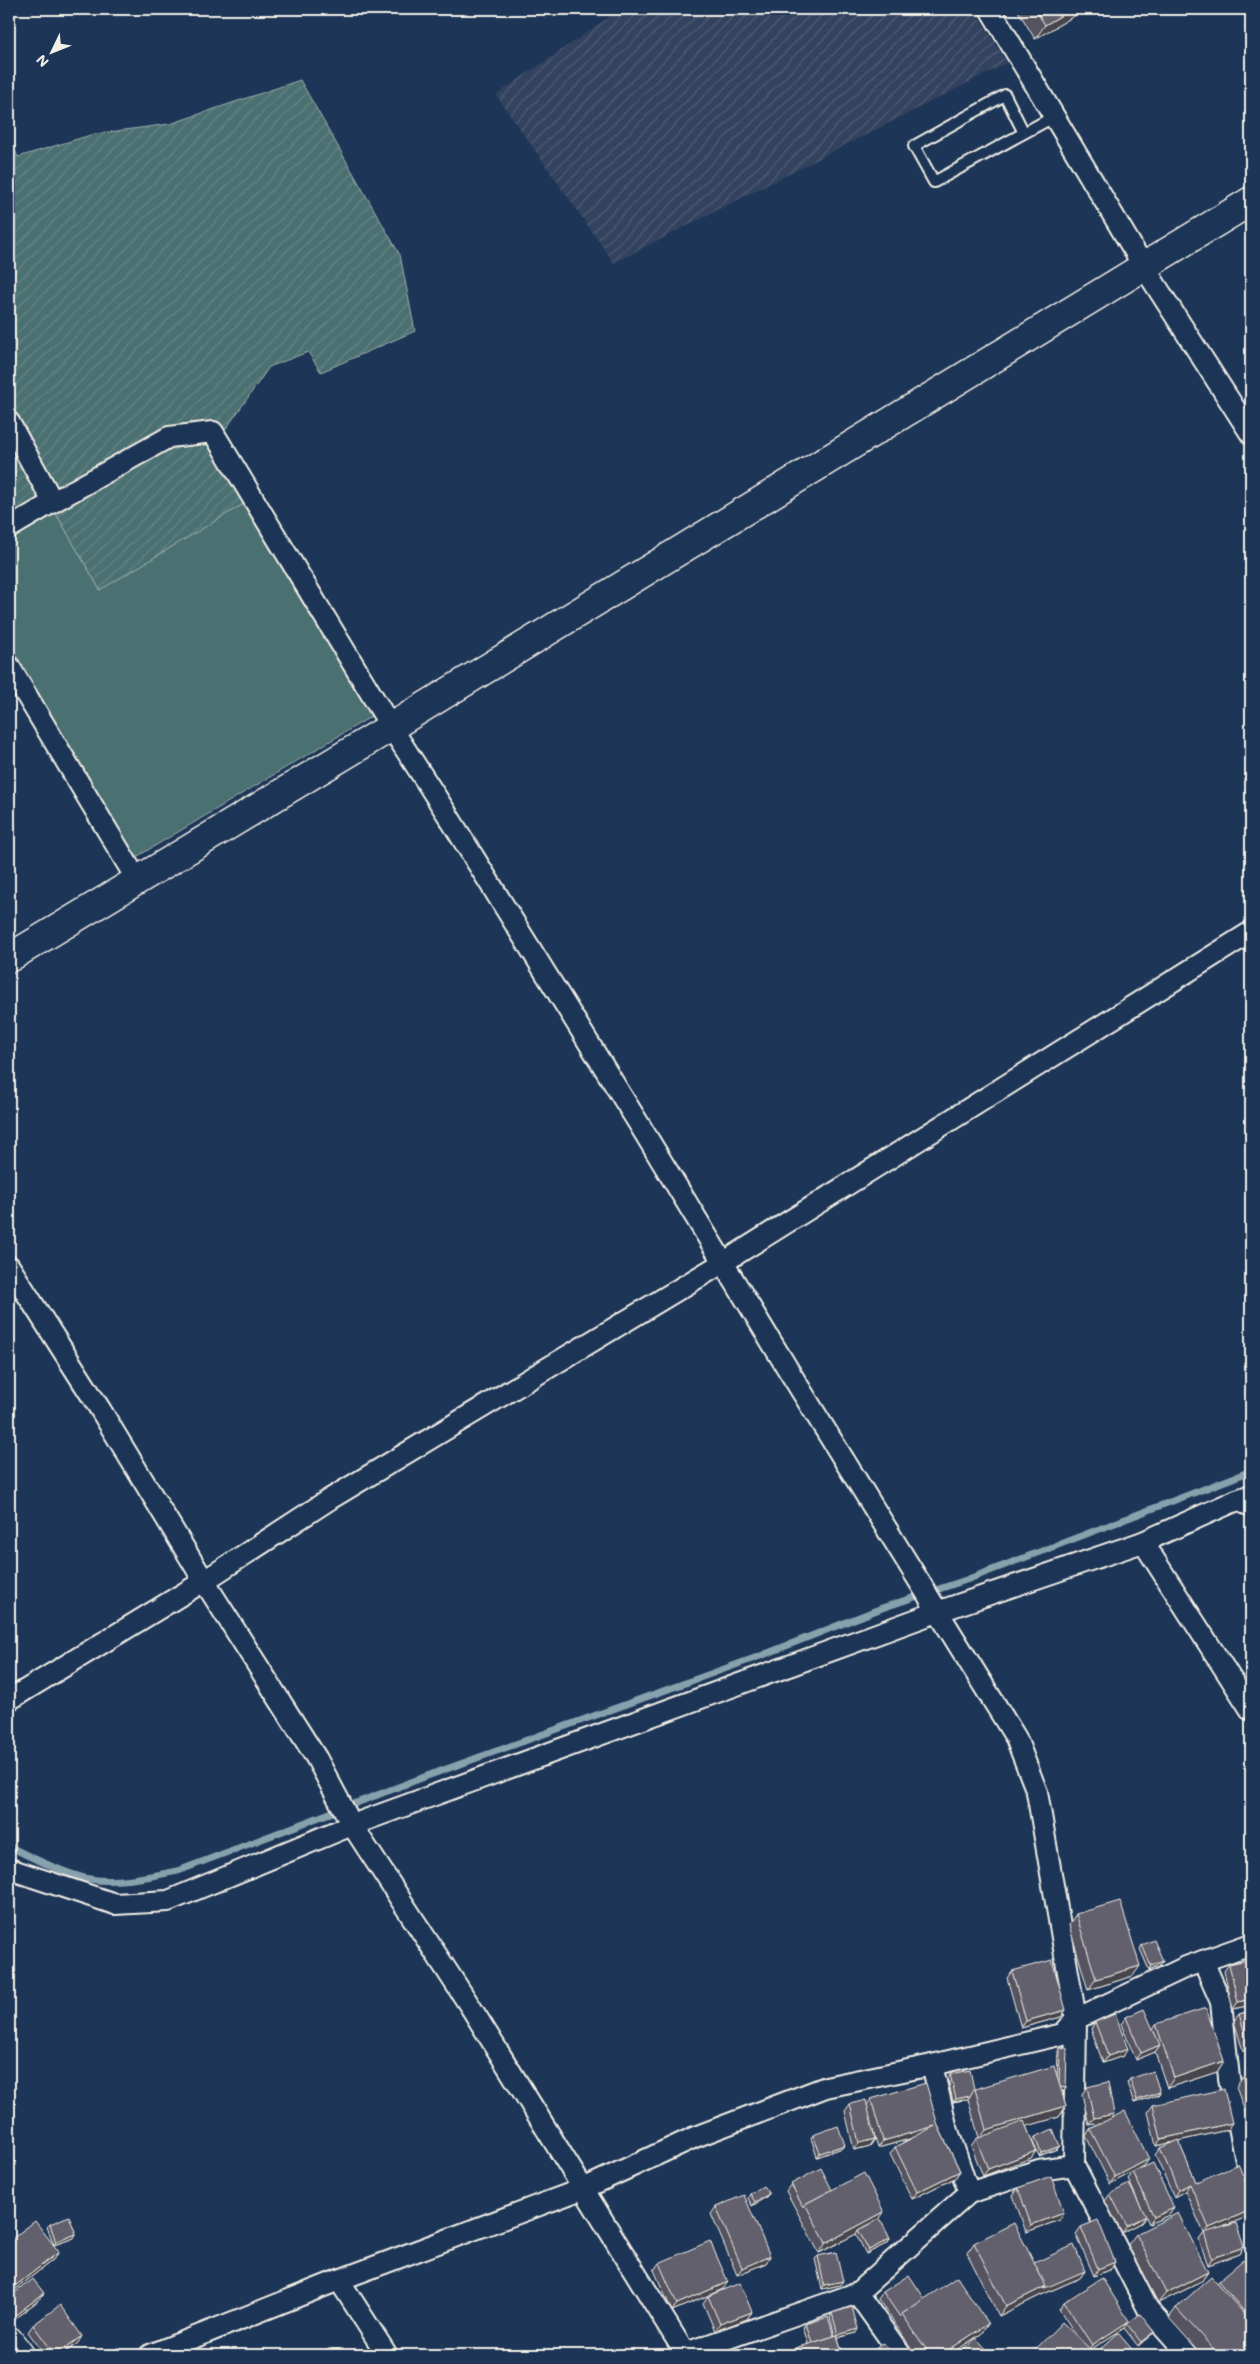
<svg xmlns="http://www.w3.org/2000/svg" width="1260" height="2364" viewBox="0 0 1260 2364" font-family="Mali,sans-serif">
	<style>
		.industrial { fill: url(#industrial-furrows) }
		.grass { fill: #4c6f71; stroke: #a0b0ac }
		.garden { fill: url(#garden-furrows); stroke: #a0b0ac }
		.lines { fill: none; stroke-linecap: round; stroke-linejoin: round }
		.stream { stroke: #87a1ad; stroke-width: 7 }
		.lane-casing { stroke: #f4f1e8; stroke-width: 14 }
		.street-casing { stroke: #f4f1e8; stroke-width: 24 }
		.secondary-casing { stroke: #f4f1e8; stroke-width: 31 }
		.primary-casing { stroke: #f4f1e8; stroke-width: 31 }
		.lane { stroke: #1d3557; stroke-width: 10 }
		.street { stroke: #1d3557; stroke-width: 20 }
		.secondary { stroke: #1d3557; stroke-width: 28 }
		.primary { stroke: #1d3557; stroke-width: 28 }
		.wall { fill: #55535e; stroke: #f4f1e8 }
		.shaded-wall { fill: #45444c; stroke: #f4f1e8 }
		.building { fill: #63616d; stroke: #f4f1e8 }
	</style>
	<defs>
		<pattern id="industrial-furrows" width="10" height="10" patternUnits="userSpaceOnUse" patternTransform="scale(1.25)"><rect width="10" height="10" fill="#32425e"/><path d="M-1 1l2-2M0 10L10 0M9 11l2-2" fill="none" stroke="#505e75"/></pattern>
		<pattern id="garden-furrows" width="10" height="10" patternUnits="userSpaceOnUse" patternTransform="scale(1.25)"><rect width="10" height="10" fill="#4c6f71"/><path d="M-1 1l2-2M0 10L10 0M9 11l2-2" fill="none" stroke="#668485"/></pattern>
	</defs>
	<rect width="100%" height="100%" fill="#1d3557"/>
	<filter id="ink" filterUnits="userSpaceOnUse"><feTurbulence type="fractalNoise" baseFrequency=".02" numOctaves="2"/><feDisplacementMap in="SourceGraphic" scale="10" xChannelSelector="R" yChannelSelector="G"/><feConvolveMatrix kernelMatrix="1 2 1 2 8 2 1 2 1" color-interpolation-filters="sRGB"/></filter>
	<g filter="url(#ink)">
		<polygon class="industrial" points="621,9 974,9 1007,63 614,263 496,95"/>
		<polygon class="grass" points="245,503 372,716 133,859 9,649 9,537 54,510 100,589"/>
		<g class="garden">
			<polygon points="300,80 400,255 415,331 321,372 308,352 269,367 226,429 171,428 9,519 9,136 18,157 94,134 170,124"/>
			<polygon points="209,441 245,503 100,590 54,510 171,446"/>
		</g>
		<g class="lines">
			<path class="stream" d="M9 1846C27 1856 71 1876 90 1879 117 1884 151 1876 178 1871L427 1776 763 1655 882 1608 966 1580 1251 1471"/>
			<defs>
				<polyline id="lane" points="1024,133 1005,95 914,146 934,182 1055,116"/>
				<g id="street">
					<polyline points="990,9 1144,267 1251,434"/>
					<polyline points="9,422 53,502 169,437 213,432 391,727 447,814 639,1124 789,1371 1016,1738 1037,1792 1076,2019 1074,2165 1148,2309 1189,2355"/>
					<polyline points="9,528 53,502"/>
					<polyline points="9,666 137,880"/>
					<polyline points="9,1266 100,1409 204,1581 317,1759 352,1825 470,2006 685,2353"/>
					<polyline points="1251,1495 1237,1500 1251,1506"/>
					<polyline points="1237,1500 1143,1542 1251,1710"/>
					<polyline points="9,1700 204,1581 330,1499 724,1262 1251,932"/>
					<polyline points="9,1869 115,1904 168,1901 352,1825 937,1612 1143,1542"/>
					<polyline points="1203,1961 1221,2002 1229,2078 1251,2185"/>
					<polyline points="969,2193 946,2125 932,2065 1063,2034 1076,2019 1186,1967 1251,1944"/>
					<polyline points="857,2293 901,2355"/>
					<polyline points="150,2355 339,2280"/>
					<polyline points="387,2355 339,2280 585,2188 695,2137 826,2087 932,2065"/>
					<polyline points="680,2355 857,2293 969,2193 1039,2170 1074,2165"/>
				</g>
				<polyline id="secondary" points="9,958 391,727 1251,201"/>
				<polyline id="primary" points="9,2341 20,2355"/>
			</defs>
			<use href="#lane" class="lane-casing"/>
			<use href="#street" class="street-casing"/>
			<use href="#secondary" class="secondary-casing"/>
			<use href="#primary" class="primary-casing"/>
			<use href="#lane" class="lane"/>
			<use href="#street" class="street"/>
			<use href="#secondary" class="secondary"/>
			<use href="#primary" class="primary"/>
		</g>
		<g class="wall">
			<polygon points="1017,9 1086,9 1035,39"/>
			<polygon points="1076,1914 1133,1976 1088,1990 1069,1925"/>
			<polygon points="1142,1945 1163,1961 1161,1964 1149,1970 1140,1949"/>
			<polygon points="1251,1959 1251,2005 1233,2009 1224,1971 1229,1964"/>
			<polygon points="1012,1971 1061,2017 1021,2028 1007,1978"/>
			<polygon points="1251,2011 1251,2048 1243,2051 1234,2021 1239,2014"/>
			<polygon points="1126,2017 1153,2029 1156,2024 1224,2061 1217,2072 1167,2088 1155,2052 1136,2060 1121,2024"/>
			<polygon points="1095,2022 1123,2056 1103,2063 1091,2029"/>
			<polygon points="1060,2047 1066,2088 1064,2091 1061,2091 1066,2106 1059,2117 1026,2126 1036,2151 1031,2158 983,2176 971,2146 976,2139 979,2138 968,2099 953,2102 948,2078 950,2074 974,2089 1057,2076 1058,2051"/>
			<polygon points="1251,2074 1251,2128 1236,2087 1243,2077"/>
			<polygon points="1130,2079 1160,2092 1158,2095 1134,2103 1127,2083"/>
			<polygon points="1087,2087 1111,2118 1149,2159 1144,2166 1110,2184 1086,2136 1090,2129 1103,2122 1089,2125 1082,2094"/>
			<polygon points="871,2099 938,2126 960,2171 955,2178 912,2199 890,2154 895,2147 910,2139 878,2148 872,2128 875,2139 870,2146 854,2150 845,2111 850,2104 867,2105"/>
			<polygon points="1153,2105 1227,2130 1178,2141 1196,2182 1251,2215 1225,2226 1239,2254 1208,2265 1199,2240 1204,2233 1185,2191 1174,2197 1155,2155 1160,2148 1176,2141 1156,2146 1148,2112"/>
			<polygon points="813,2135 845,2145 842,2148 817,2157 811,2138"/>
			<polygon points="1035,2137 1060,2146 1057,2149 1039,2156 1032,2140"/>
			<polygon points="1251,2147 1251,2164 1247,2153"/>
			<polygon points="1133,2172 1174,2208 1169,2215 1149,2224 1146,2217 1141,2223 1122,2233 1105,2201 1110,2194 1141,2207 1128,2179"/>
			<polygon points="791,2184 832,2190 880,2219 890,2239 888,2243 866,2254 856,2234 819,2253 786,2191"/>
			<polygon points="1018,2188 1064,2213 1060,2220 1026,2232 1013,2195"/>
			<polygon points="750,2194 769,2194 766,2197 752,2206 748,2198"/>
			<polygon points="716,2207 770,2256 766,2263 737,2275 711,2214"/>
			<polygon points="50,2224 76,2234 74,2238 54,2245 47,2227"/>
			<polygon points="1081,2227 1111,2269 1094,2276 1076,2234"/>
			<polygon points="1136,2234 1208,2272 1201,2282 1158,2303 1128,2245"/>
			<polygon points="9,2241 54,2259 11,2293 9,2290"/>
			<polygon points="974,2243 1034,2263 1085,2271 1080,2278 1039,2296 999,2316 967,2253"/>
			<polygon points="818,2256 840,2285 822,2289 815,2259"/>
			<polygon points="659,2263 723,2289 672,2311 654,2270"/>
			<polygon points="1251,2269 1251,2316 1249,2318 1241,2355 1202,2355 1169,2318 1176,2308 1216,2283 1218,2281"/>
			<polygon points="883,2292 925,2299 988,2324 981,2334 949,2355 916,2355 878,2299"/>
			<polygon points="708,2296 752,2312 747,2319 715,2331 703,2303"/>
			<polygon points="9,2297 39,2300 9,2323"/>
			<polygon points="1064,2302 1127,2324 1151,2335 1138,2346 1124,2328 1090,2350 1095,2354 1096,2353 1137,2355 1030,2355 1078,2338 1059,2309"/>
			<polygon points="832,2313 856,2333 838,2338 843,2355 786,2355 790,2350 808,2344 803,2327 806,2324 834,2336 835,2336 830,2317"/>
			<polygon points="33,2325 78,2343 61,2355 45,2355 28,2332"/>
		</g>
		<g class="shaded-wall">
			<polygon points="1072,9 1086,9 1035,39 1045,25"/>
			<polygon points="1163,1961 1161,1964 1149,1970 1151,1966"/>
			<polygon points="1140,1966 1133,1976 1088,1990 1096,1979"/>
			<polygon points="1251,1999 1251,2005 1233,2009 1238,2002"/>
			<polygon points="1066,2010 1061,2017 1021,2028 1026,2021"/>
			<polygon points="1251,2043 1251,2048 1243,2051 1248,2044"/>
			<polygon points="1160,2045 1155,2052 1136,2060 1141,2053"/>
			<polygon points="1128,2049 1123,2056 1103,2063 1108,2056"/>
			<polygon points="1224,2061 1217,2072 1167,2088 1174,2078"/>
			<polygon points="1059,2087 1066,2088 1064,2091 1056,2091"/>
			<polygon points="1160,2092 1158,2095 1134,2103 1137,2100"/>
			<polygon points="970,2096 968,2099 953,2102 956,2099"/>
			<polygon points="1066,2106 1059,2117 979,2140 986,2130"/>
			<polygon points="1114,2114 1109,2121 1089,2125 1094,2118"/>
			<polygon points="1232,2123 1227,2130 1156,2146 1161,2139"/>
			<polygon points="935,2126 930,2133 878,2148 883,2141"/>
			<polygon points="875,2139 870,2146 854,2150 859,2143"/>
			<polygon points="845,2145 842,2148 817,2157 820,2153"/>
			<polygon points="1060,2146 1057,2149 1039,2156 1041,2153"/>
			<polygon points="1036,2151 1031,2158 983,2176 988,2169"/>
			<polygon points="1149,2159 1144,2166 1110,2184 1115,2177"/>
			<polygon points="960,2171 955,2178 912,2199 917,2192"/>
			<polygon points="1190,2184 1185,2191 1174,2197 1178,2190"/>
			<polygon points="769,2194 766,2197 752,2206 755,2202"/>
			<polygon points="1174,2208 1169,2215 1149,2224 1154,2217"/>
			<polygon points="1251,2210 1251,2215 1204,2235 1209,2228"/>
			<polygon points="884,2212 877,2223 858,2230 856,2234 819,2253 826,2243"/>
			<polygon points="1064,2213 1060,2220 1026,2232 1031,2225"/>
			<polygon points="1146,2216 1141,2223 1122,2233 1127,2226"/>
			<polygon points="76,2234 74,2238 54,2245 56,2242"/>
			<polygon points="890,2239 888,2243 866,2254 869,2250"/>
			<polygon points="1244,2247 1239,2254 1208,2265 1212,2258"/>
			<polygon points="59,2252 54,2259 11,2293 15,2286"/>
			<polygon points="770,2256 766,2263 737,2275 742,2268"/>
			<polygon points="1115,2262 1111,2269 1094,2276 1098,2269"/>
			<polygon points="1085,2271 1080,2278 1039,2296 999,2316 1006,2306 1046,2286"/>
			<polygon points="1208,2272 1201,2282 1158,2303 1166,2293"/>
			<polygon points="843,2281 840,2285 822,2289 824,2285"/>
			<polygon points="728,2282 723,2289 672,2311 677,2304"/>
			<polygon points="44,2293 39,2300 9,2323 13,2317"/>
			<polygon points="752,2312 747,2319 715,2331 720,2324"/>
			<polygon points="1129,2321 1124,2328 1087,2352 1092,2345"/>
			<polygon points="988,2324 981,2334 949,2355 941,2355"/>
			<polygon points="858,2329 856,2333 836,2338 838,2335"/>
			<polygon points="1154,2332 1151,2335 1138,2346 1141,2342"/>
			<polygon points="82,2336 78,2343 61,2355 56,2355"/>
			<polygon points="1251,2342 1251,2346 1241,2355 1237,2355"/>
		</g>
		<g class="building">
			<polygon points="1035,9 1072,9 1045,25"/>
			<polygon points="1120,1901 1140,1966 1096,1979 1076,1914"/>
			<polygon points="1154,1940 1163,1961 1151,1966 1142,1945"/>
			<polygon points="1251,1959 1251,1999 1238,2002 1229,1964"/>
			<polygon points="1052,1960 1066,2010 1026,2021 1012,1971"/>
			<polygon points="1206,2008 1224,2061 1174,2078 1156,2024"/>
			<polygon points="1144,2009 1160,2045 1141,2053 1126,2017"/>
			<polygon points="1251,2011 1251,2043 1248,2044 1239,2014"/>
			<polygon points="1115,2014 1128,2049 1108,2056 1095,2022"/>
			<polygon points="1060,2047 1067,2048 1066,2088 1060,2087 1059,2083"/>
			<polygon points="1054,2066 1066,2106 986,2130 975,2089"/>
			<polygon points="970,2070 974,2089 970,2096 956,2099 950,2074"/>
			<polygon points="1153,2071 1160,2092 1137,2100 1130,2079"/>
			<polygon points="1251,2074 1251,2098 1243,2077"/>
			<polygon points="1108,2082 1114,2114 1094,2118 1087,2087"/>
			<polygon points="926,2083 938,2126 960,2171 917,2192 895,2147 935,2126 883,2141 871,2099"/>
			<polygon points="1224,2089 1232,2123 1161,2139 1153,2105"/>
			<polygon points="866,2100 875,2139 859,2143 850,2104"/>
			<polygon points="1125,2111 1149,2159 1115,2177 1090,2129"/>
			<polygon points="1024,2121 1036,2151 988,2169 976,2139"/>
			<polygon points="838,2126 845,2145 820,2153 813,2135"/>
			<polygon points="1053,2129 1060,2146 1041,2153 1035,2137"/>
			<polygon points="1178,2140 1196,2182 1238,2164 1251,2194 1251,2210 1209,2228 1190,2184 1178,2190 1160,2148"/>
			<polygon points="1153,2163 1174,2208 1154,2217 1133,2172"/>
			<polygon points="821,2168 832,2190 805,2204 803,2207 791,2184"/>
			<polygon points="864,2173 884,2212 826,2243 805,2204"/>
			<polygon points="1051,2176 1064,2213 1031,2225 1018,2188"/>
			<polygon points="1129,2184 1146,2216 1127,2226 1110,2194"/>
			<polygon points="763,2186 769,2194 755,2202 750,2194"/>
			<polygon points="744,2195 770,2256 742,2268 716,2207"/>
			<polygon points="1178,2213 1208,2272 1166,2293 1136,2234"/>
			<polygon points="69,2216 76,2234 56,2242 50,2224"/>
			<polygon points="880,2219 890,2239 869,2250 858,2230"/>
			<polygon points="1098,2220 1115,2262 1098,2269 1081,2227"/>
			<polygon points="35,2221 59,2252 15,2286 9,2277 9,2241"/>
			<polygon points="1014,2223 1046,2286 1006,2306 974,2243"/>
			<polygon points="1236,2223 1244,2247 1212,2258 1204,2233"/>
			<polygon points="710,2241 728,2282 677,2304 659,2263"/>
			<polygon points="1074,2245 1085,2271 1043,2289 1046,2286 1034,2263"/>
			<polygon points="836,2252 843,2281 824,2285 818,2256"/>
			<polygon points="1243,2260 1251,2269 1251,2314 1248,2316 1218,2281"/>
			<polygon points="909,2275 925,2299 902,2314 900,2317 883,2292"/>
			<polygon points="957,2277 988,2324 941,2355 930,2355 902,2314"/>
			<polygon points="1211,2277 1251,2321 1251,2342 1237,2355 1219,2355 1176,2308"/>
			<polygon points="1102,2278 1129,2321 1092,2345 1064,2302"/>
			<polygon points="33,2279 44,2293 13,2317 9,2311 9,2297"/>
			<polygon points="740,2283 752,2312 720,2324 708,2296"/>
			<polygon points="60,2305 82,2336 55,2355 33,2325"/>
			<polygon points="852,2307 858,2329 838,2335 832,2313"/>
			<polygon points="1140,2314 1154,2332 1141,2342 1127,2324"/>
			<polygon points="828,2317 834,2336 812,2343 806,2324"/>
			<polygon points="1062,2322 1096,2355 1030,2355"/>
			<polygon points="1118,2333 1137,2355 1098,2355 1096,2353"/>
			<polygon points="837,2335 843,2355 792,2355 790,2350"/>
			<polygon points="976,2338 992,2355 958,2355"/>
			<polygon points="883,2343 894,2355 868,2355"/>
		</g>
	</g>
	<rect width="1260" height="2364" fill="none" stroke="#1d3557" stroke-width="30"/>
	<rect x="15" y="15" width="1230" height="2334" fill="none" stroke="#f4f1e8" stroke-width="2" filter="url(#ink)"/>
	<g transform="translate(52 52) rotate(227)" stroke="#1d3557" stroke-width="4" paint-order="stroke">
	<path d="M0-4L9 19L0 12L-9 19Z" fill="#f4f1e8"/>
	<text y="-8" font-size="14" font-weight="bold" text-anchor="middle" fill="#f4f1e8">N</text>
	</g>
</svg>
